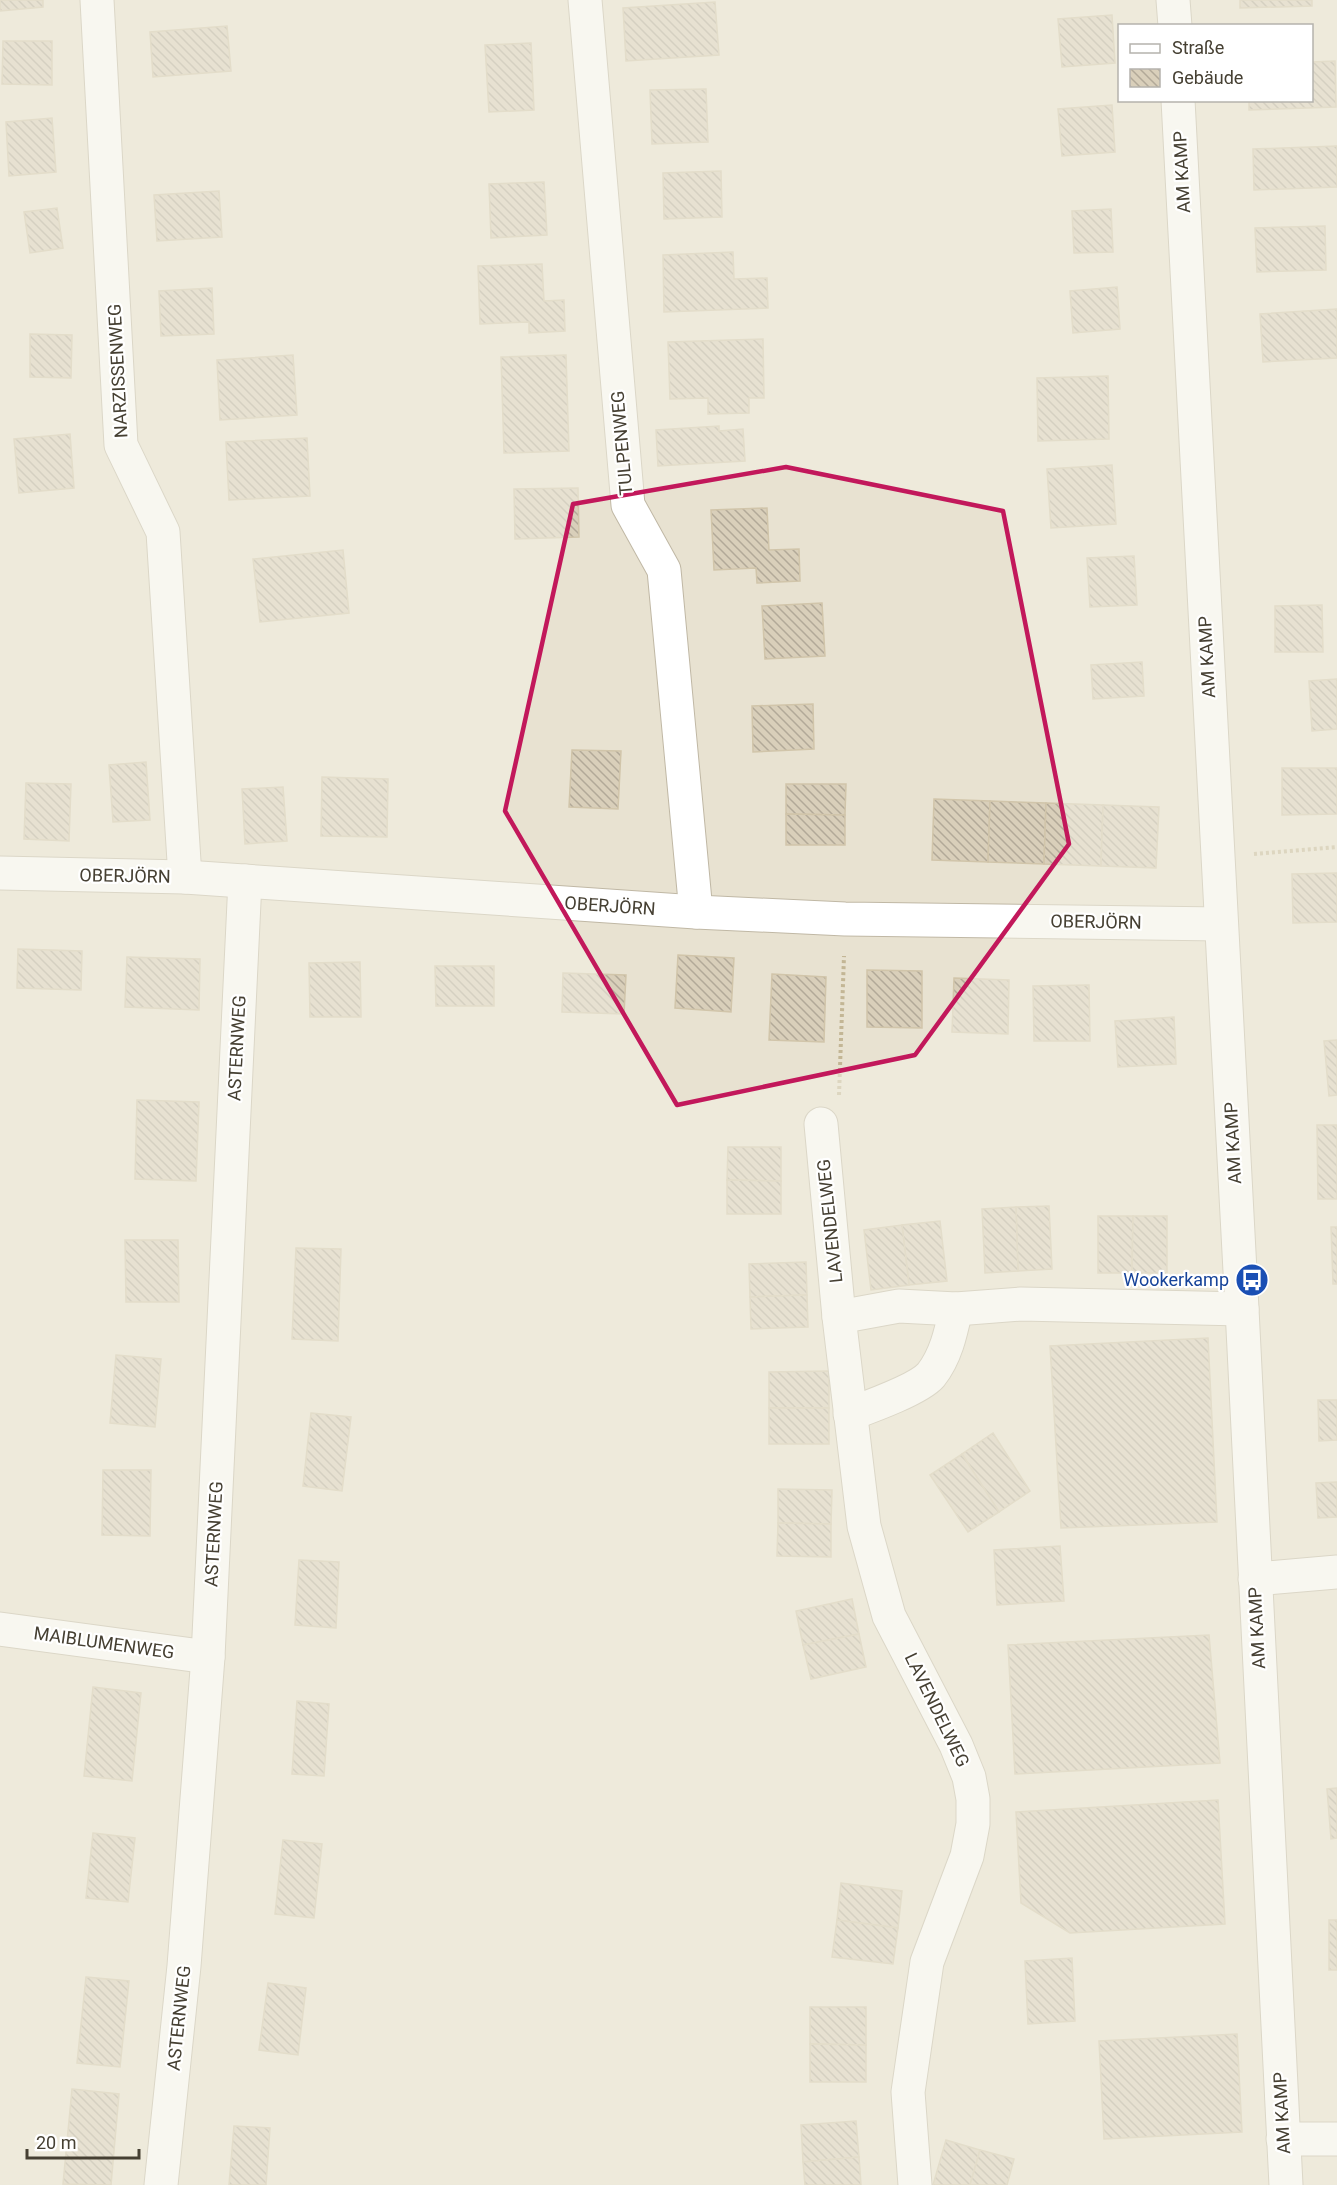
<svg xmlns="http://www.w3.org/2000/svg" width="1337" height="2185" viewBox="0 0 1337 2185" font-family="Roboto,sans-serif">
	<style>
		.residential { fill: #e8e2d1; fill-rule: evenodd }
		.building { fill: url(#building-back-hatch); stroke: #d1c5aa; stroke-width: 1.5 }
		.lines { fill: none; stroke-linecap: round; stroke-linejoin: round }
		.minor-casing { stroke: #c0b8a5; stroke-width: 35 }
		.path { stroke: #c3b695; stroke-width: 4; stroke-dasharray: 3 3; stroke-linecap: butt }
		.minor { stroke: #fff; stroke-width: 33 }
		.marked { fill: none; stroke: #c2185b; stroke-width: 4.5; stroke-linejoin: round }
		.labels { text-anchor: middle; stroke-width: 4.5; stroke-linejoin: round; paint-order: stroke }
		.street-label { font-size: 18px; fill: #464033; stroke: #fff }
		.transit-label { font-size: 18px; fill: #164399; stroke: #fff; text-anchor: end }
	</style>
	<defs>
		<pattern id="building-back-hatch" width="6" height="6" patternUnits="userSpaceOnUse" patternTransform="scale(1.5)"><rect width="6" height="6" fill="#d9cfba"/><path d="M-1 5l2 2M0 0l6 6M5-1l2 2" fill="none" stroke="#b2a998"/></pattern>
	</defs>
	<rect width="100%" height="100%" fill="#f3f0e3"/>
	<path class="residential" d="M0 0H1337V2185H0ZM1120 26H1312V100H1120Z"/>
	<g class="building">
		<polygon points="0,0 43,0 43,7 0,11"/>
		<polygon points="1240,0 1312,0 1312,6 1240,8"/>
		<polygon points="715,2 719,55 626,61 623,8"/>
		<polygon points="1112,15 1115,63 1062,67 1058,19"/>
		<polygon points="227,26 231,71 153,77 150,32"/>
		<polygon points="3,41 52,41 52,85 2,84"/>
		<polygon points="531,43 534,110 489,112 485,45"/>
		<polygon points="1335,61 1336,107 1249,110 1249,100 1312,100 1312,62"/>
		<polygon points="706,89 708,142 652,144 650,90"/>
		<polygon points="1112,105 1115,152 1062,156 1058,109"/>
		<polygon points="52,118 56,172 9,176 6,122"/>
		<polygon points="1337,146 1337,187 1254,190 1253,149"/>
		<polygon points="721,171 722,217 664,219 663,173"/>
		<polygon points="544,182 547,235 491,238 489,184"/>
		<polygon points="219,191 222,237 157,241 154,195"/>
		<polygon points="57,208 63,248 30,253 24,212"/>
		<polygon points="1111,209 1113,252 1074,253 1072,211"/>
		<polygon points="1325,226 1326,270 1257,272 1255,228"/>
		<polygon points="733,252 734,279 767,278 768,308 664,312 663,255"/>
		<polygon points="542,264 544,301 564,300 565,331 529,333 529,322 480,324 478,266"/>
		<polygon points="1117,287 1120,329 1073,333 1070,291"/>
		<polygon points="212,288 214,334 161,336 159,291"/>
		<polygon points="1337,309 1337,358 1263,362 1260,314"/>
		<polygon points="30,334 72,335 71,378 30,377"/>
		<polygon points="763,339 764,398 749,398 749,413 708,414 708,398 670,399 668,342"/>
		<polygon points="293,355 297,415 220,420 217,360"/>
		<polygon points="566,355 569,451 504,453 501,357"/>
		<polygon points="1108,376 1109,439 1038,441 1037,378"/>
		<polygon points="719,426 719,431 743,429 745,461 658,466 656,430"/>
		<polygon points="70,434 74,488 19,493 14,439"/>
		<polygon points="307,438 310,496 229,500 226,442"/>
		<polygon points="1112,465 1116,524 1051,528 1047,469"/>
		<polygon points="578,488 579,537 515,539 514,489"/>
		<polygon points="767,508 769,550 799,549 800,581 757,583 756,568 714,570 711,510"/>
		<polygon points="343,550 349,613 260,622 253,559"/>
		<polygon points="1134,556 1137,605 1090,607 1087,558"/>
		<polygon points="822,603 825,656 765,659 762,606"/>
		<polygon points="1322,605 1323,652 1275,652 1275,606"/>
		<polygon points="1142,662 1144,696 1093,699 1091,665"/>
		<polygon points="1337,679 1337,729 1312,731 1309,681"/>
		<polygon points="813,704 814,749 753,752 752,706"/>
		<polygon points="572,750 621,751 618,809 569,807"/>
		<polygon points="146,762 150,820 113,822 109,765"/>
		<polygon points="1282,768 1337,768 1337,814 1282,815"/>
		<polygon points="322,777 388,779 387,837 321,836"/>
		<polygon points="26,783 71,784 69,841 24,839"/>
		<polygon points="786,784 846,784 845,815 786,814"/>
		<polygon points="283,787 287,841 245,844 242,789"/>
		<polygon points="934,799 990,801 988,862 932,860"/>
		<polygon points="990,801 1046,803 1044,864 988,862"/>
		<polygon points="1046,803 1103,805 1101,866 1044,864"/>
		<polygon points="1103,805 1159,807 1156,868 1101,866"/>
		<polygon points="786,814 845,815 845,845 786,845"/>
		<polygon points="1337,873 1337,922 1293,923 1292,874"/>
		<polygon points="18,949 82,951 81,990 17,988"/>
		<polygon points="678,955 734,958 731,1012 675,1008"/>
		<polygon points="127,957 200,959 199,1010 125,1007"/>
		<polygon points="360,962 361,1017 310,1017 309,963"/>
		<polygon points="435,966 494,966 494,1006 436,1006"/>
		<polygon points="867,970 922,971 922,1028 867,1027"/>
		<polygon points="563,973 626,975 624,1014 562,1012"/>
		<polygon points="772,974 826,977 824,1042 769,1040"/>
		<polygon points="954,978 1009,980 1008,1034 952,1032"/>
		<polygon points="1089,985 1090,1041 1034,1041 1033,986"/>
		<polygon points="1174,1017 1176,1064 1118,1067 1115,1021"/>
		<polygon points="1337,1040 1337,1095 1329,1096 1324,1041"/>
		<polygon points="137,1100 199,1102 196,1181 135,1179"/>
		<polygon points="1317,1125 1337,1125 1337,1199 1318,1199"/>
		<polygon points="728,1147 781,1147 781,1181 727,1180"/>
		<polygon points="727,1180 781,1181 781,1214 727,1214"/>
		<polygon points="1049,1206 1052,1269 1018,1271 1016,1207"/>
		<polygon points="1016,1207 1018,1271 985,1273 982,1209"/>
		<polygon points="1098,1216 1133,1216 1132,1273 1098,1273"/>
		<polygon points="1133,1216 1167,1216 1167,1273 1132,1273"/>
		<polygon points="940,1221 947,1281 909,1285 902,1225"/>
		<polygon points="902,1225 909,1285 871,1290 864,1230"/>
		<polygon points="1331,1227 1337,1227 1337,1284 1333,1284"/>
		<polygon points="125,1240 178,1240 179,1302 126,1302"/>
		<polygon points="296,1248 341,1249 338,1341 292,1339"/>
		<polygon points="806,1262 807,1295 750,1297 749,1264"/>
		<polygon points="807,1295 808,1327 751,1329 750,1297"/>
		<polygon points="1208,1338 1217,1522 1061,1528 1050,1346"/>
		<polygon points="116,1355 161,1359 155,1427 110,1423"/>
		<polygon points="829,1371 829,1408 769,1408 769,1372"/>
		<polygon points="1318,1400 1337,1400 1337,1440 1319,1441"/>
		<rect x="769" y="1408" width="60" height="36"/>
		<polygon points="311,1413 351,1417 342,1491 303,1486"/>
		<polygon points="993,1433 1030,1491 999,1512 962,1454"/>
		<polygon points="962,1454 999,1512 968,1532 930,1475"/>
		<polygon points="103,1470 151,1470 150,1536 102,1535"/>
		<polygon points="1337,1482 1337,1517 1318,1518 1316,1483"/>
		<polygon points="778,1489 832,1490 831,1524 778,1523"/>
		<polygon points="778,1523 831,1524 831,1557 777,1556"/>
		<polygon points="1060,1546 1064,1601 997,1605 994,1550"/>
		<polygon points="299,1560 339,1562 336,1628 295,1625"/>
		<polygon points="852,1599 859,1634 803,1645 796,1611"/>
		<polygon points="859,1634 866,1667 811,1679 803,1645"/>
		<polygon points="1209,1635 1220,1763 1015,1774 1008,1645"/>
		<polygon points="93,1687 141,1693 132,1781 84,1776"/>
		<polygon points="297,1701 329,1704 324,1776 292,1774"/>
		<polygon points="1337,1788 1337,1838 1331,1839 1327,1789"/>
		<polygon points="1218,1800 1225,1924 1070,1933 1021,1903 1016,1812"/>
		<polygon points="93,1833 135,1838 128,1902 86,1898"/>
		<polygon points="283,1840 322,1844 314,1918 275,1914"/>
		<polygon points="841,1883 902,1891 898,1928 837,1920"/>
		<polygon points="837,1920 898,1928 893,1964 832,1957"/>
		<rect x="1329" y="1920" width="8" height="50"/>
		<polygon points="1072,1958 1075,2021 1028,2024 1025,1961"/>
		<polygon points="86,1977 129,1981 120,2067 77,2063"/>
		<polygon points="268,1983 306,1988 298,2055 259,2050"/>
		<polygon points="810,2007 866,2007 866,2045 810,2044"/>
		<polygon points="1237,2034 1242,2132 1104,2139 1099,2041"/>
		<polygon points="810,2044 866,2045 866,2082 810,2082"/>
		<polygon points="72,2089 119,2094 111,2185 63,2184"/>
		<polygon points="856,2121 859,2157 803,2162 801,2125"/>
		<polygon points="234,2126 270,2128 266,2185 229,2185"/>
		<polygon points="946,2140 980,2150 970,2185 933,2185"/>
		<polygon points="980,2150 1014,2159 1007,2185 970,2185"/>
		<polygon points="859,2157 861,2185 805,2185 803,2162"/>
	</g>
	<g class="lines">
		<defs>
			<g id="minor">
				<polyline points="97,0 121,445 163,532 185,877"/>
				<polyline points="585,0 628,505 664,570 696,912"/>
				<polyline points="1173,0 1175,26"/>
				<polyline points="1178,100 1242,1309 1286,2185"/>
				<polyline points="0,873 185,877 696,912 845,919 1221,924"/>
				<polyline points="821,1124 839,1317"/>
				<path d="M850 1414C869 1407 919 1389 931 1375 946 1356 951 1332 956 1309"/>
				<polyline points="1255,1579 1337,1572"/>
				<polyline points="0,1629 208,1657"/>
				<polyline points="1283,2139 1337,2139"/>
				<polyline points="161,2185 184,1966 208,1657 245,881"/>
				<polyline points="915,2185 908,2092 927,1962 967,1856 973,1824 973,1799 969,1777 956,1745 889,1616 864,1526 839,1317 899,1306 956,1309 1021,1304 1242,1309"/>
			</g>
		</defs>
		<use href="#minor" class="minor-casing"/>
		<g class="path">
			<polyline points="1254,854 1337,847"/>
			<polyline points="839,1095 844,956"/>
		</g>
		<use href="#minor" class="minor"/>
	</g>
	<path d="M0 0H1337V2185H0ZM786 467 1003 511 1069 844 915 1055 677 1105 505 811 573 504Z" fill="#f3f0e3" fill-opacity=".55" fill-rule="evenodd"/>
	<path class="marked" d="M786 467 1003 511 1069 844 915 1055 677 1105 505 811 573 504Z"/>
	<defs>
		<symbol id="bus-disc" viewBox="-11 -11 22 22"><circle r="9.5" fill="#1a4fb4" stroke="#fff"/><path d="M-5-6H5V4H4V6H2V4H-2V6H-4V4H-5ZM-3.5-4V0h7V-4ZM-3.5 1.2v1.5H-2V1.2ZM2 1.2v1.5H3.5V1.2Z" fill="#fff"/></symbol>
	</defs>
	<g fill-rule="evenodd">
		<use href="#bus-disc" x="1233" y="1261" width="38" height="38"/>
	</g>
	<g class="labels">
		<g class="street-label">
			<text transform="translate(1182 172) rotate(-93)" y="6">AM KAMP</text>
			<text transform="translate(118 371) rotate(-93)" y="6">NARZISSENWEG</text>
			<text transform="translate(622 443) rotate(-95)" y="6">TULPENWEG</text>
			<text transform="translate(1207 657) rotate(-93)" y="6">AM KAMP</text>
			<text transform="translate(125 876) rotate(1)" y="6">OBERJÖRN</text>
			<text transform="translate(610 906) rotate(4)" y="6">OBERJÖRN</text>
			<text transform="translate(1096 922) rotate(1)" y="6">OBERJÖRN</text>
			<text transform="translate(237 1048) rotate(-87)" y="6">ASTERNWEG</text>
			<text transform="translate(1233 1143) rotate(-93)" y="6">AM KAMP</text>
			<text transform="translate(830 1221) rotate(-96)" y="6">LAVENDELWEG</text>
			<text transform="translate(214 1534) rotate(-87)" y="6">ASTERNWEG</text>
			<text transform="translate(1257 1628) rotate(-93)" y="6">AM KAMP</text>
			<text transform="translate(104 1643) rotate(8)" y="6">MAIBLUMENWEG</text>
			<text transform="translate(937 1710) rotate(64)" y="6">LAVENDELWEG</text>
			<text transform="translate(179 2018) rotate(-84)" y="6">ASTERNWEG</text>
			<text transform="translate(1282 2113) rotate(-93)" y="6">AM KAMP</text>
		</g>
		<g class="transit-label">
			<text x="1229" y="1286">Wookerkamp</text>
		</g>
	</g>
	<rect x="1118" y="24" width="195" height="78" fill="#ffffff" stroke="#b5b3ad" stroke-width="1.5"/>
	<rect x="1130" y="44" width="30" height="9" fill="#ffffff" stroke="#b5b3ad" stroke-width="1.5"/>
	<text x="1172" y="54" font-size="18" fill="#464033">Straße</text>
	<rect x="1130" y="69" width="30" height="18" fill="url(#building-back-hatch)" stroke="#b5b3ad" stroke-width="1.5"/>
	<text x="1172" y="84" font-size="18" fill="#464033">Gebäude</text>
	<path d="M27 2149v9h112v-9" fill="none" stroke="#464033" stroke-width="3"/>
	<text x="36" y="2149" font-size="18" fill="#464033" stroke="#ffffff" stroke-width="4.5" paint-order="stroke">20 m</text>
</svg>
